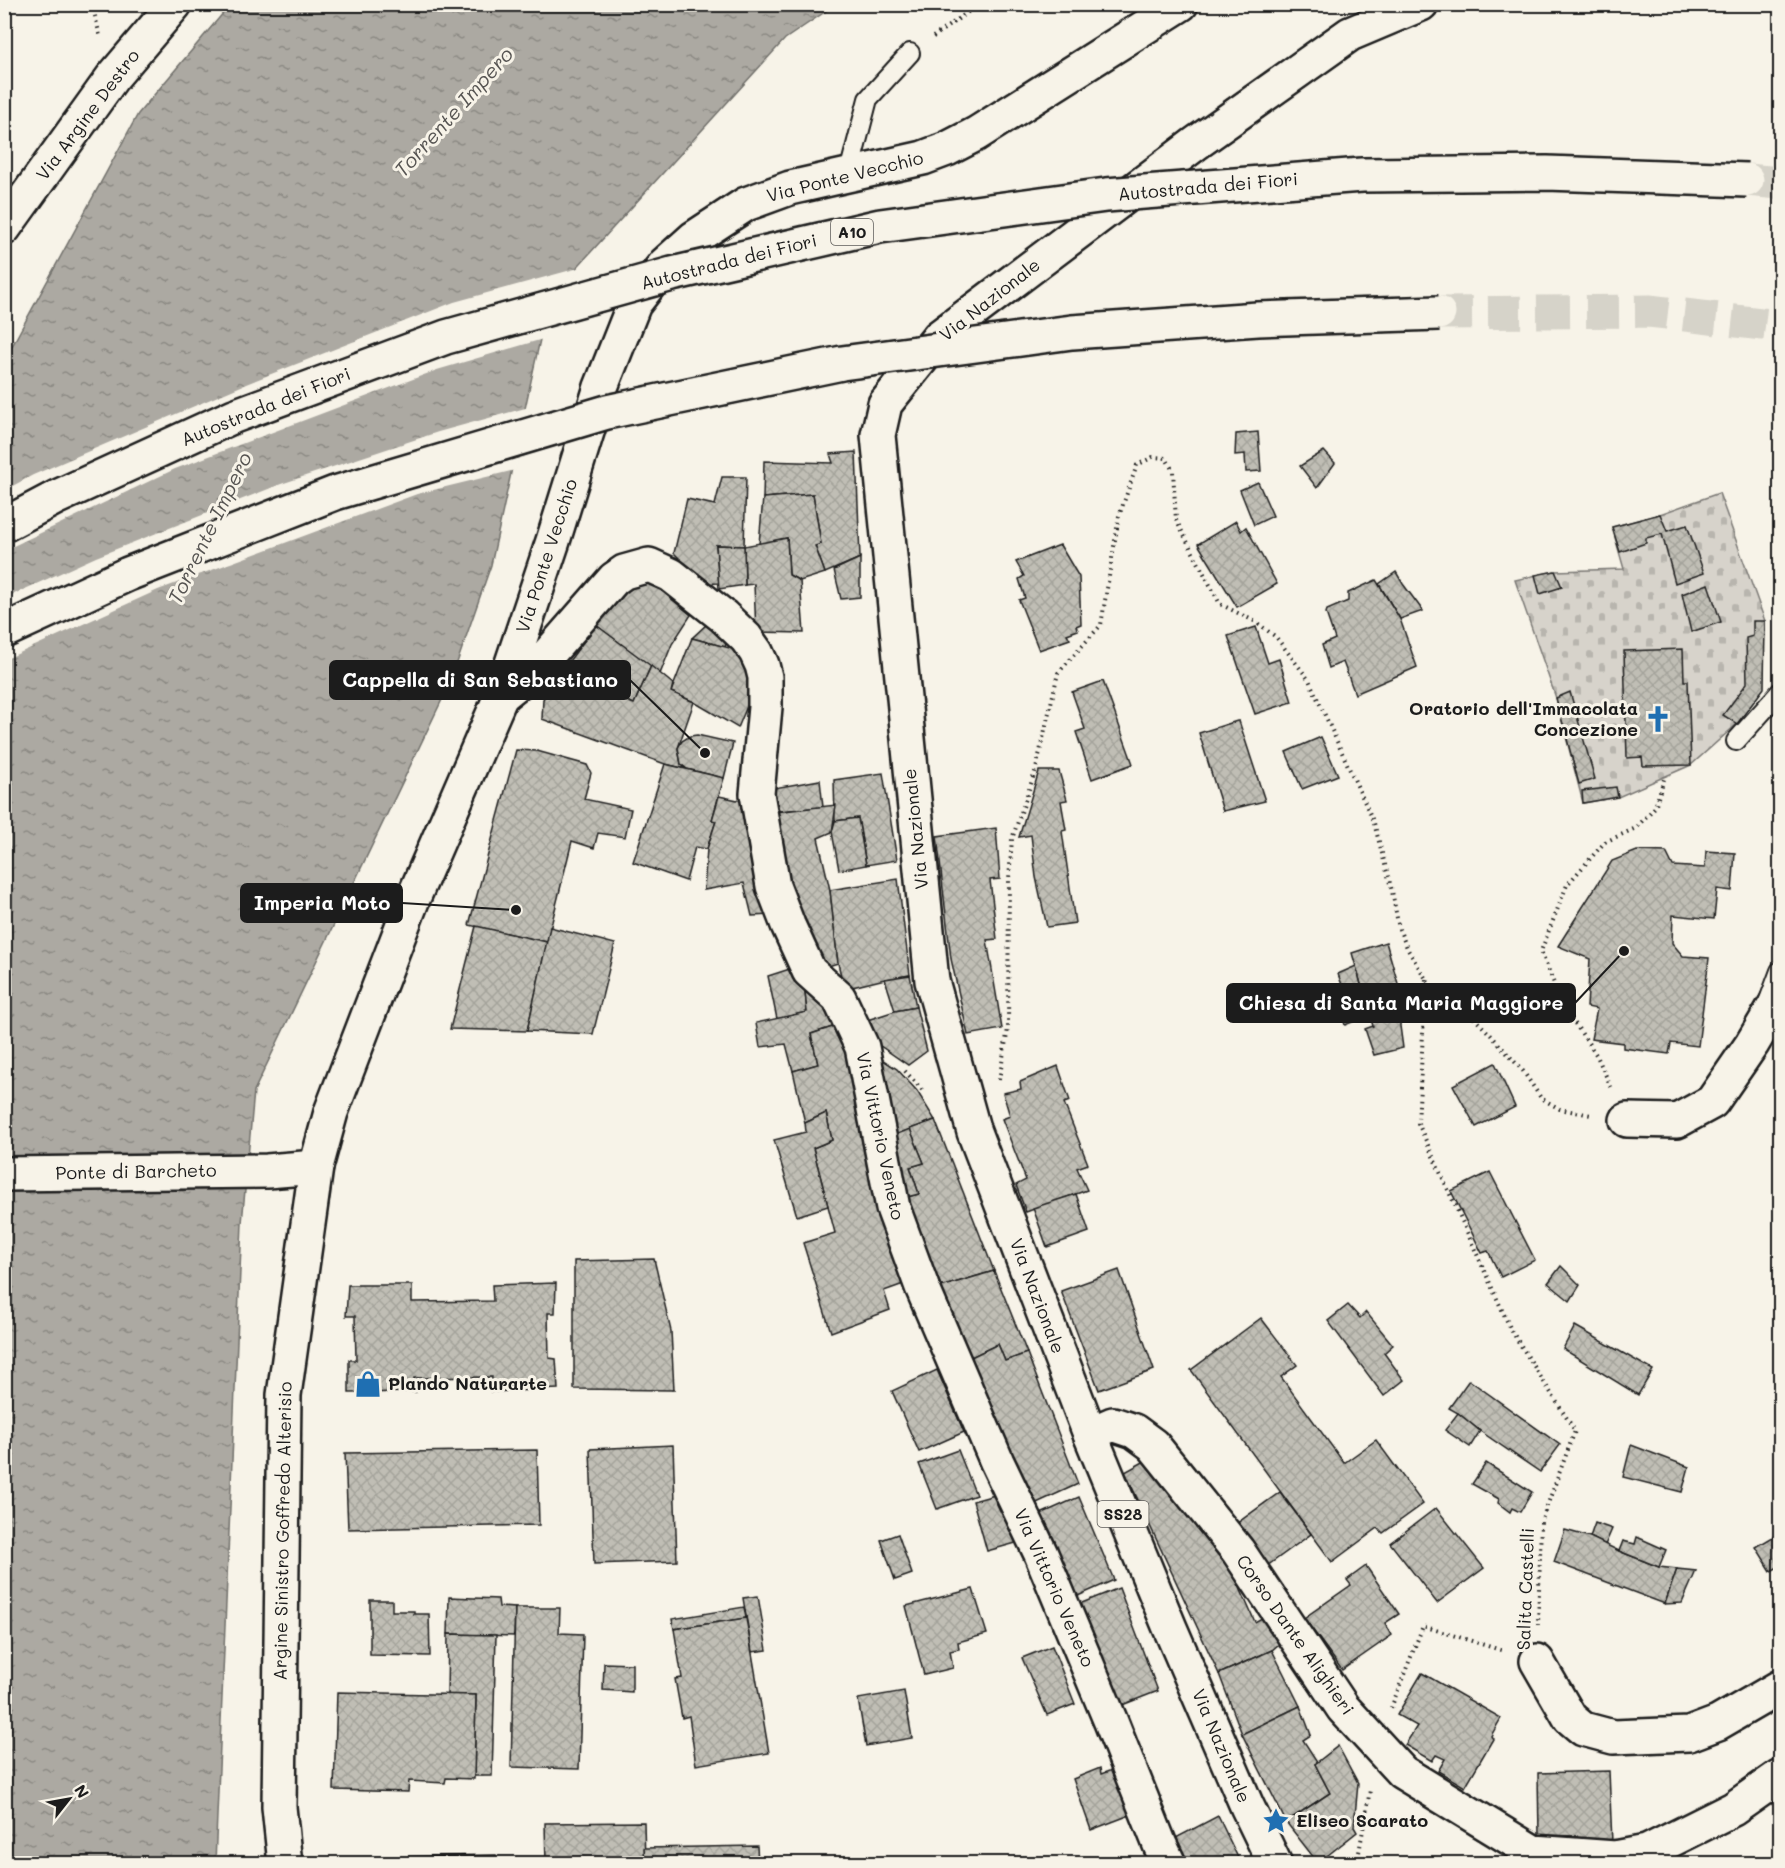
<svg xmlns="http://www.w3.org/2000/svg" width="1785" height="1868" viewBox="0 0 1785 1868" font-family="Mali,sans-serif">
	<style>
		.cemetery { fill: url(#cemetery-stones); stroke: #7a7874; stroke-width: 1.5 }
		.water { fill: url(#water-ripples); stroke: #72716c; stroke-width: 1.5 }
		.pier { fill: #f7f3e8 }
		.building { fill: url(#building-cross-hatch); stroke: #1c1c1c; stroke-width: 1.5 }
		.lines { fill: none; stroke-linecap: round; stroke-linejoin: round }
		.motorway-tunnel { stroke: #d6d3c9; stroke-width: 33; stroke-dasharray: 33 16; stroke-linecap: butt }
		.service-casing { stroke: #1c1c1c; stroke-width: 22 }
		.minor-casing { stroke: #1c1c1c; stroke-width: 38 }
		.tertiary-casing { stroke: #1c1c1c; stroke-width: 38 }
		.secondary-casing { stroke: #1c1c1c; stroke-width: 38 }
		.primary-casing { stroke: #1c1c1c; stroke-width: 38 }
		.path { stroke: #1c1c1c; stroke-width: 4; stroke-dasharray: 1.5 4.5; stroke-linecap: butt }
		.service { stroke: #f7f3e8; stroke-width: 18 }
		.minor { stroke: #f7f3e8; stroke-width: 33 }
		.tertiary { stroke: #f7f3e8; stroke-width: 33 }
		.secondary { stroke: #f7f3e8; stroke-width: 33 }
		.primary { stroke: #f7f3e8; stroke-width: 33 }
		.motorway-bridge-casing { stroke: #1c1c1c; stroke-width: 38; stroke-linecap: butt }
		.motorway-bridge { stroke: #f7f3e8; stroke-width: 33 }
		.labels { text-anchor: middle; stroke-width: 6; stroke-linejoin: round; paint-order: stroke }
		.shield { fill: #f7f3e8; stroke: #5e5c59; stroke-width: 1.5 }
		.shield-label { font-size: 16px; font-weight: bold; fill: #1c1c1c }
		.street-label { font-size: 18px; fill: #1c1c1c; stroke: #f7f3e8 }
		.poi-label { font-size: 18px; font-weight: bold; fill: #1c1c1c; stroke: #f7f3e8; text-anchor: start }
		.water-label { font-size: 20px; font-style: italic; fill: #565452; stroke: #f7f3e8 }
		.leader { fill: none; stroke: #1c1c1c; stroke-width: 2 }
		.callout-dot { fill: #1c1c1c; stroke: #f7f3e8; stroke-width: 2 }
		.callout { fill: #1c1c1c; stroke: #1c1c1c; stroke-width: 2 }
		.callout-label { font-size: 20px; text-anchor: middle; font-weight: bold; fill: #fff }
	</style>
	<defs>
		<pattern id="cemetery-stones" width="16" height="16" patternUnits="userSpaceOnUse" patternTransform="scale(1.5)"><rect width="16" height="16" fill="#d7d3cb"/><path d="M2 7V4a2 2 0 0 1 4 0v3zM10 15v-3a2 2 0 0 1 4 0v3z" fill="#b8b5ae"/></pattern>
		<pattern id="water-ripples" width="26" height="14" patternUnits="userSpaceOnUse" patternTransform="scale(1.5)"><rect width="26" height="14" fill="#aca9a2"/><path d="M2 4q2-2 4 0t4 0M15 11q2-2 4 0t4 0" fill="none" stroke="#8b8983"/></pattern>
		<pattern id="building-cross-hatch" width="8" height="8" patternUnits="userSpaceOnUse" patternTransform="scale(1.5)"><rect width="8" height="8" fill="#c0beb5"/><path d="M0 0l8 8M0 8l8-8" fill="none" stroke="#a4a39b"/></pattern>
	</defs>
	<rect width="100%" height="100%" fill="#f7f3e8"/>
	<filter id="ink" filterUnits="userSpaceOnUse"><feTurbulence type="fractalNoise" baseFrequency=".0167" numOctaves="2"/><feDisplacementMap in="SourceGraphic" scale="12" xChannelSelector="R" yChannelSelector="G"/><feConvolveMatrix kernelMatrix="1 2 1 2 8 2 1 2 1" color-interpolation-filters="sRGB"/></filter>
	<g filter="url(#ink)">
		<polygon class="cemetery" points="1719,493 1765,621 1763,689 1737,724 1691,765 1618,797 1583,803 1556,698 1515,580 1555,571 1624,569 1612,527 1660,514"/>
		<polygon class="water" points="230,5 835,5 785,39 549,298 491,565 450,683 254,1091 242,1223 215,1863 5,1864 5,359 138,114"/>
		<g class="pier">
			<polygon points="582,267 552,300 543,339 437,370 175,469 5,550 5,490 33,475 246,384 454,302"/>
			<polygon points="529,407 515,470 417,494 158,590 4,660 5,598 96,557 281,484 438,432"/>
		</g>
		<g class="building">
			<polygon points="1258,432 1261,471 1246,472 1245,454 1235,455 1236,434"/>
			<polygon points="1324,451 1335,463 1317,488 1300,466"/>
			<polygon points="856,452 860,558 825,573 815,546 821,544 813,494 763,498 764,461 833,463 830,454"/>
			<polygon points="722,477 746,477 744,546 716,545 719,583 700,584 699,578 674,553 687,499 715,505"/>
			<polygon points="1258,482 1273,516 1254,525 1240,490"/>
			<polygon points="813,494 821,544 815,546 825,573 800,581 789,575 787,538 759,544 763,498"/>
			<polygon points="1660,514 1667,531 1687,525 1704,573 1675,583 1662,534 1646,538 1646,543 1620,552 1612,527"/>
			<polygon points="1236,521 1241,531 1246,527 1277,584 1237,607 1198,544"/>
			<polygon points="787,538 789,575 800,581 804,633 756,632 754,584 745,585 744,546"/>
			<polygon points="716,545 744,546 745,585 719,589"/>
			<polygon points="1060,545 1079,577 1081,624 1076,626 1078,630 1067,634 1070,639 1039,650 1019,600 1025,598 1019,579 1024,576 1016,562"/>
			<polygon points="860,558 860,597 841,599 834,570"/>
			<polygon points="1555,571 1562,587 1540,594 1535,575"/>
			<polygon points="1396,572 1403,584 1423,611 1400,619 1379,584"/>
			<polygon points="1376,580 1400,619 1417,667 1355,694 1343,662 1329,668 1322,645 1335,639 1326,613 1327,610 1348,601 1348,593"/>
			<polygon points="650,581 691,615 672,644 660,674 596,625 621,590"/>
			<polygon points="1708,584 1721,622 1691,632 1682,594"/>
			<polygon points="1753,621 1765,621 1764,688 1737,724 1723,715 1747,683 1746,638 1753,636"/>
			<polygon points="707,624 727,640 725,647 692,638"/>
			<polygon points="596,625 651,666 634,704 581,683 579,691 555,680"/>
			<polygon points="1256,627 1268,663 1279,659 1292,702 1255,714 1228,636"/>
			<polygon points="692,638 737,650 737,657 746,654 748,685 754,689 738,728 694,702 671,692"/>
			<polygon points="1683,649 1684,681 1688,681 1691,765 1643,766 1642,757 1627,758 1624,651"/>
			<polygon points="651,666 673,684 671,692 694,702 678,748 681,764 687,769 665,764 542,719 543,699 555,680 579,691 581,683 634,704"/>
			<polygon points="1103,681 1133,764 1092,779 1076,732 1085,729 1072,692"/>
			<polygon points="1570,692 1595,779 1579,784 1556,698"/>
			<polygon points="1237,721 1239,721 1265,801 1223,811 1199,733"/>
			<polygon points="697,735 733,743 724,778 687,769 681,764 678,748 682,741 690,736"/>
			<polygon points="1321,737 1338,775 1302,789 1286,752"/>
			<polygon points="516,750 537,751 587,765 591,773 584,799 631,809 625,837 598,833 594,848 572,841 547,942 469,925"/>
			<polygon points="665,764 724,778 712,820 716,821 707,849 695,847 686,881 633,862"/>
			<polygon points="1039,771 1059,771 1067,800 1061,801 1066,830 1062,831 1075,923 1047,927 1036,877 1031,835 1019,837"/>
			<polygon points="883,773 897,860 866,865 858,818 835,821 834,780"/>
			<polygon points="820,780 823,807 779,811 774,788"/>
			<polygon points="1616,787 1618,797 1583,803 1582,791"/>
			<polygon points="719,796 742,801 771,915 752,916 744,883 704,890 707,849 716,821 712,820"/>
			<polygon points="836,805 832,832 818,838 830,890 838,963 815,970 766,813"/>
			<polygon points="858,818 866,865 839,870 832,832 835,821"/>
			<polygon points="996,828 1000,879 990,880 997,939 987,940 1002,1029 968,1035 951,959 937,836"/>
			<polygon points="1637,851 1666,852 1673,866 1705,868 1706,851 1735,853 1732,891 1717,889 1714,919 1673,915 1672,943 1683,956 1709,958 1698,1046 1671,1043 1669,1054 1623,1048 1623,1043 1591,1039 1597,1009 1587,1007 1590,959 1558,946 1612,861"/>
			<polygon points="898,879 910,975 885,979 844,989 838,963 830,890"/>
			<polygon points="476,926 547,942 527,1031 450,1029"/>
			<polygon points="550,927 615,944 593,1034 527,1031"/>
			<polygon points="1386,942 1401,994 1400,1026 1403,1048 1374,1055 1365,1029 1373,1026 1352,953"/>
			<polygon points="799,966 805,992 807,1012 777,1019 768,976"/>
			<polygon points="1356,966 1369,1015 1345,1025 1338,1002 1347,999 1338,974"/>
			<polygon points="910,975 916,1007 895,1011 885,979"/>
			<polygon points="818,986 842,1024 811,1034 818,1064 793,1071 786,1044 760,1047 756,1023 807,1012 805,992"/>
			<polygon points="916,1007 927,1051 908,1065 860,1032 855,1024 895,1011"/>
			<polygon points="842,1024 912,1281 884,1291 890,1310 831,1332 803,1243 835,1233 813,1148 832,1140 826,1113 805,1123 793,1071 818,1064 811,1034"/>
			<polygon points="874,1054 897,1069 917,1091 935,1120 885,1139"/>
			<polygon points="1495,1063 1515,1107 1476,1127 1453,1085"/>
			<polygon points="1058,1066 1070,1101 1064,1103 1088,1164 1077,1168 1087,1190 1026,1212 1016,1185 1026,1180 1002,1119 1010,1116 1003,1093 1021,1089 1020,1082"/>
			<polygon points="826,1113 832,1140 813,1148 828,1206 797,1216 774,1140 806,1132 805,1123"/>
			<polygon points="935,1120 994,1271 931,1290 899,1199 919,1194 910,1167 924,1163 910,1129"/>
			<polygon points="910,1129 924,1163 910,1167 919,1194 899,1199 885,1139"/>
			<polygon points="1490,1172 1535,1260 1501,1277 1488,1251 1482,1253 1451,1191"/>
			<polygon points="1076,1194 1089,1232 1047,1247 1033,1208"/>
			<polygon points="654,1259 671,1331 674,1390 574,1389 574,1261"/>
			<polygon points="1561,1266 1580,1285 1570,1301 1548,1283"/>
			<polygon points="1119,1270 1154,1370 1099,1390 1061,1291"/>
			<polygon points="994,1271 1027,1353 1005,1361 998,1344 967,1359 931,1290"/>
			<polygon points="556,1283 555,1313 548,1313 549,1358 556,1359 558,1389 491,1392 492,1377 414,1378 416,1392 349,1393 349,1360 356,1360 355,1316 346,1316 348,1285 412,1285 412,1302 493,1301 492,1285"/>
			<polygon points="1348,1305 1360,1318 1366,1312 1393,1345 1384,1353 1404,1380 1384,1396 1328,1321"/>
			<polygon points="1261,1318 1297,1365 1281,1377 1344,1463 1376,1440 1423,1504 1383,1533 1378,1528 1332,1562 1191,1370"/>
			<polygon points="1575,1326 1653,1370 1638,1395 1563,1349"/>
			<polygon points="998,1344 1005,1361 1027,1353 1078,1484 1030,1506 967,1359"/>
			<polygon points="937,1370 964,1432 919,1452 892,1391"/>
			<polygon points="1469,1380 1560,1445 1540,1472 1480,1431 1458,1413 1449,1408"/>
			<polygon points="1458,1413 1480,1431 1470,1447 1445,1430"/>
			<polygon points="673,1445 677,1561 594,1564 590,1449"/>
			<polygon points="1631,1445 1689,1467 1682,1492 1623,1477"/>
			<polygon points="537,1450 539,1525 348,1529 345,1453"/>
			<polygon points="958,1450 976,1495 937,1509 919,1464"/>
			<polygon points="1145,1461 1229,1563 1255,1622 1265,1616 1279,1644 1272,1650 1219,1674 1125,1472"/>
			<polygon points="1486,1463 1532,1492 1520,1512 1512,1508 1510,1512 1498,1503 1499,1499 1472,1484"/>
			<polygon points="1280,1492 1311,1534 1267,1566 1236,1524"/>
			<polygon points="1002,1493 1016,1543 987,1551 973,1501"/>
			<polygon points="1079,1497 1114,1580 1071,1599 1034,1517"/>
			<polygon points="1436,1508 1484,1568 1437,1603 1390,1543"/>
			<polygon points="1595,1523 1612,1529 1605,1545 1590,1537"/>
			<polygon points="1565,1530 1590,1537 1619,1551 1659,1567 1677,1569 1665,1604 1554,1562"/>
			<polygon points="898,1534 912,1574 895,1580 881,1540"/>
			<polygon points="1776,1535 1780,1543 1780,1566 1771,1571 1756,1547"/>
			<polygon points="1637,1537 1666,1550 1659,1567 1619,1551 1623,1541 1635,1544"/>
			<polygon points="1366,1566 1399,1614 1385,1623 1392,1635 1342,1670 1304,1618 1351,1585 1347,1580"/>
			<polygon points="1677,1569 1696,1571 1682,1603 1665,1604"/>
			<polygon points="1119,1588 1158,1691 1112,1709 1072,1607"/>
			<polygon points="973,1589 987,1634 958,1642 959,1649 950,1651 953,1668 924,1675 906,1606"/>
			<polygon points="758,1596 767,1650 752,1652 743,1598"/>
			<polygon points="449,1597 498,1599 499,1607 515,1608 514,1636 448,1634"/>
			<polygon points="370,1600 392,1600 392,1611 414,1611 414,1614 429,1614 430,1656 370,1655"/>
			<polygon points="744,1607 746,1618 674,1629 672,1619"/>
			<polygon points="515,1608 560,1608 559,1633 583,1634 579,1769 511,1767"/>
			<polygon points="746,1618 769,1753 696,1765 689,1716 682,1718 675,1679 682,1678 674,1629"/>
			<polygon points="448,1634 496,1635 492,1776 474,1776 476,1695 447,1695"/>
			<polygon points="1052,1646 1075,1704 1047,1715 1022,1658"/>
			<polygon points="1272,1650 1300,1706 1242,1734 1219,1674"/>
			<polygon points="604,1663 632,1664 632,1692 603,1690"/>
			<polygon points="1422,1673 1501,1718 1491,1736 1493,1739 1465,1787 1438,1771 1445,1759 1436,1755 1432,1761 1405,1745 1417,1726 1397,1715"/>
			<polygon points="904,1691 912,1738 866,1746 858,1699"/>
			<polygon points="337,1692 476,1695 474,1779 446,1778 445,1783 409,1781 408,1792 334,1790"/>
			<polygon points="1300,1706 1311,1735 1303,1740 1318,1763 1315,1764 1330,1793 1286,1822 1242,1734"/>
			<polygon points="1338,1746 1358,1783 1354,1827 1357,1832 1318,1863 1286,1822 1330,1793 1315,1764"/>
			<polygon points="1120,1767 1138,1812 1091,1830 1073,1779 1100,1768 1101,1774"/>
			<polygon points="1609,1771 1612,1843 1579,1844 1577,1836 1539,1835 1538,1773"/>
			<polygon points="1218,1816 1241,1864 1181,1864 1170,1841"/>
			<polygon points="644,1822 645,1864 546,1864 545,1823"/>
			<polygon points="757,1846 758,1864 645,1864 644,1848"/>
			<polygon points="496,1855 496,1864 344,1864 344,1858"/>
		</g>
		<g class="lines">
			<g class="motorway-tunnel">
				<polyline points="1747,180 1780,183"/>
				<polyline points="1439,313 1649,311 1780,326"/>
			</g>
			<defs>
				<g id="service">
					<polyline points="848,176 868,99 910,53"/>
					<polyline points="1736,741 1780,692"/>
					<polyline points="1768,1003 1780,971"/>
				</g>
				<g id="minor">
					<polyline points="4,228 112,78 175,4"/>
					<polyline points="501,696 537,667 614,579 624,572 649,565 671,575 723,616 746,638 756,652 762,665 765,677 765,707 757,794 773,886 788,925 809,971 839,998 862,1047 893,1208 922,1287 997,1462 1041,1554 1111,1722 1160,1845 1169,1864"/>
					<polyline points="1627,1120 1677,1121 1712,1102 1752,1044 1780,997"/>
					<polyline points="1537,1661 1570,1718 1583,1729 1613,1737 1689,1734 1718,1723 1780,1687"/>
				</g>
				<polyline id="tertiary" points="1090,1434 1113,1424 1134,1431 1153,1445 1238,1551 1343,1708 1402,1772 1533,1852 1615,1858 1647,1852 1733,1809 1780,1776"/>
				<g id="secondary">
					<polyline points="4,1174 267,1171 316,1167"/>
					<polyline points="285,1864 279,1807 284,1395 316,1167 331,1112 412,901 501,696 553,541 601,387 634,304 665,264 694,238 746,204 790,188 923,158 947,149 976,134 1181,4"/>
				</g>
				<polyline id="primary" points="1275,1864 1247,1806 1170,1628 1090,1434 974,1132 932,981 878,435 885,404 939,337 1195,144 1350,34 1421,4"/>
			</defs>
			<use href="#service" class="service-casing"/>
			<use href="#minor" class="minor-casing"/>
			<use href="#tertiary" class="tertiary-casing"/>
			<use href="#secondary" class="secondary-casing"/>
			<use href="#primary" class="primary-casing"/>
			<g class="path">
				<polyline points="92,4 100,36"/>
				<polyline points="933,37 979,4"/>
				<polyline points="1426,979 1418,1123 1511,1330 1575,1431 1541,1522 1538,1625"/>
				<polyline points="905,1071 924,1092"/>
				<polyline points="999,1080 1008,1029 1009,879 1012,839 1036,769 1058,673 1101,625 1119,516 1137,465 1153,457 1166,458 1173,471 1176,520 1220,604 1256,622 1276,637 1309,680 1374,823 1392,891 1399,929 1408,950 1426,979 1435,993 1471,1015 1489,1033 1523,1071 1541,1098 1560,1109 1591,1115"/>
				<polyline points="1611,1087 1597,1056 1563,1006 1541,951 1567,885 1605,842 1636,828 1655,807 1665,776"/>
				<polyline points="1391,1708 1423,1626 1504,1651"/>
				<polyline points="1357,1864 1370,1790"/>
			</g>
			<use href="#service" class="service"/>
			<use href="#minor" class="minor"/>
			<use href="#tertiary" class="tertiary"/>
			<use href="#secondary" class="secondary"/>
			<use href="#primary" class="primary"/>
			<defs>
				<g id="motorway-bridge">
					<polyline points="4,525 57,497 234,416 446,337 672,274 880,226 1106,195 1362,175 1547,173 1747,180"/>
					<polyline points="4,631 128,574 335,493 607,412 842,363 1072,332 1258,319 1439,313"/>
				</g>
			</defs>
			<use href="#motorway-bridge" class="motorway-bridge-casing"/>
			<use href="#motorway-bridge" class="motorway-bridge"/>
		</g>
	</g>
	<defs>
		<symbol id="church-bare" viewBox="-9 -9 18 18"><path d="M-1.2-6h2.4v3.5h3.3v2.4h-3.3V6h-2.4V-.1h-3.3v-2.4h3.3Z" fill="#1f6fb2" stroke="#f7f3e8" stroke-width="2.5" paint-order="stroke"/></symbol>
		<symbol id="shop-bare" viewBox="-9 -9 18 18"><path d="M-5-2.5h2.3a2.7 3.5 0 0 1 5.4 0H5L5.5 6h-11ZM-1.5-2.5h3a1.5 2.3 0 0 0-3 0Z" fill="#1f6fb2" stroke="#f7f3e8" stroke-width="2.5" paint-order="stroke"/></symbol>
		<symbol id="sight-bare" viewBox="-9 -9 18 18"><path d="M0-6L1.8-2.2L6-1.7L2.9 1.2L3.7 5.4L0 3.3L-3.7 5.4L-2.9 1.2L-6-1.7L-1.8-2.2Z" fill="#1f6fb2" stroke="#f7f3e8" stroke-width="2.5" paint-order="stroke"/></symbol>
	</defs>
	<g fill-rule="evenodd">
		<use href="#church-bare" x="1639" y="700" width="38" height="38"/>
		<use href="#shop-bare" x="349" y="1365" width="38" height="38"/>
		<use href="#sight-bare" x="1257" y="1802" width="38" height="38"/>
	</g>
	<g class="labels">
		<g class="shield">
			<rect x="831" y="219" width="42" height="26" rx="4.5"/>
			<rect x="1097.5" y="1501" width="51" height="26" rx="4.5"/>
		</g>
		<g class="shield-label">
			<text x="852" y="238">A10</text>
			<text x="1123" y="1520">SS28</text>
		</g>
		<g class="street-label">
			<text transform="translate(88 115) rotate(-53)" y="6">Via Argine Destro</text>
			<text transform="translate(845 177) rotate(-14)" y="6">Via Ponte Vecchio</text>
			<text transform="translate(1208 187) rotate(-5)" y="6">Autostrada dei Fiori</text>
			<text transform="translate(729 262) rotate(-14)" y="6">Autostrada dei Fiori</text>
			<text transform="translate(990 300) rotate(-38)" y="6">Via Nazionale</text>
			<text transform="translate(266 407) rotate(-22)" y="6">Autostrada dei Fiori</text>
			<text transform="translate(547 556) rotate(-72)" y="6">Via Ponte Vecchio</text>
			<text transform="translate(916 829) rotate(-96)" y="6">Via Nazionale</text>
			<text transform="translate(880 1136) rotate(78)" y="6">Via Vittorio Veneto</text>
			<text transform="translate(136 1172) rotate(-1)" y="6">Ponte di Barcheto</text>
			<text transform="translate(1037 1296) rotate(69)" y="6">Via Nazionale</text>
			<text transform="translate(283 1531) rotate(-89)" y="6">Argine Sinistro Goffredo Alterisio</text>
			<text transform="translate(1054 1588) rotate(66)" y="6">Via Vittorio Veneto</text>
			<text transform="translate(1526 1589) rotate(-88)" y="6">Salita Castelli</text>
			<text transform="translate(1295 1635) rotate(55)" y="6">Corso Dante Alighieri</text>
			<text transform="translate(1221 1746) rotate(67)" y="6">Via Nazionale</text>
		</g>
		<g class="poi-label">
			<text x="1638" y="715" text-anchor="end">Oratorio dell'Immacolata<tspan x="1638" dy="21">Concezione</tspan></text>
			<text x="388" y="1390">Plando Naturarte</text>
			<text x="1296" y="1827">Eliseo Scarato</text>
		</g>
		<g class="water-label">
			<text transform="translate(454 112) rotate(-48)" y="7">Torrente Impero</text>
			<text transform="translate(210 528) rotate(-64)" y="7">Torrente Impero</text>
		</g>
	</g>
	<path class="leader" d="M705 753L630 680M516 910L402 903M1624 951L1575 1003"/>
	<g class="callout-dot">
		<circle cx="705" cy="753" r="6"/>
		<circle cx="516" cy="910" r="6"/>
		<circle cx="1624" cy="951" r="6"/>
	</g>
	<g class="callout">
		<rect x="330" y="661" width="300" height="38" rx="6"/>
		<rect x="241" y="884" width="161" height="38" rx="6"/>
		<rect x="1227" y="984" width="348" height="38" rx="6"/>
	</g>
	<g class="callout-label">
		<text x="480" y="687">Cappella di San Sebastiano</text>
		<text x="322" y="910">Imperia Moto</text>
		<text x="1401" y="1010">Chiesa di Santa Maria Maggiore</text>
	</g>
	<rect width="1785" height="1868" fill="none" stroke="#f7f3e8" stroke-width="24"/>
	<rect x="12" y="12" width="1761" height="1844" fill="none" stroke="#1c1c1c" stroke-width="2" filter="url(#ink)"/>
	<g transform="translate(69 1799) rotate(59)" stroke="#f7f3e8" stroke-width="4.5" paint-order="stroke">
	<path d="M0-4.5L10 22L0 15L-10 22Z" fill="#1c1c1c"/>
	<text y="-9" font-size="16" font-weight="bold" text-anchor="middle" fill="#1c1c1c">N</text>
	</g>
</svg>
